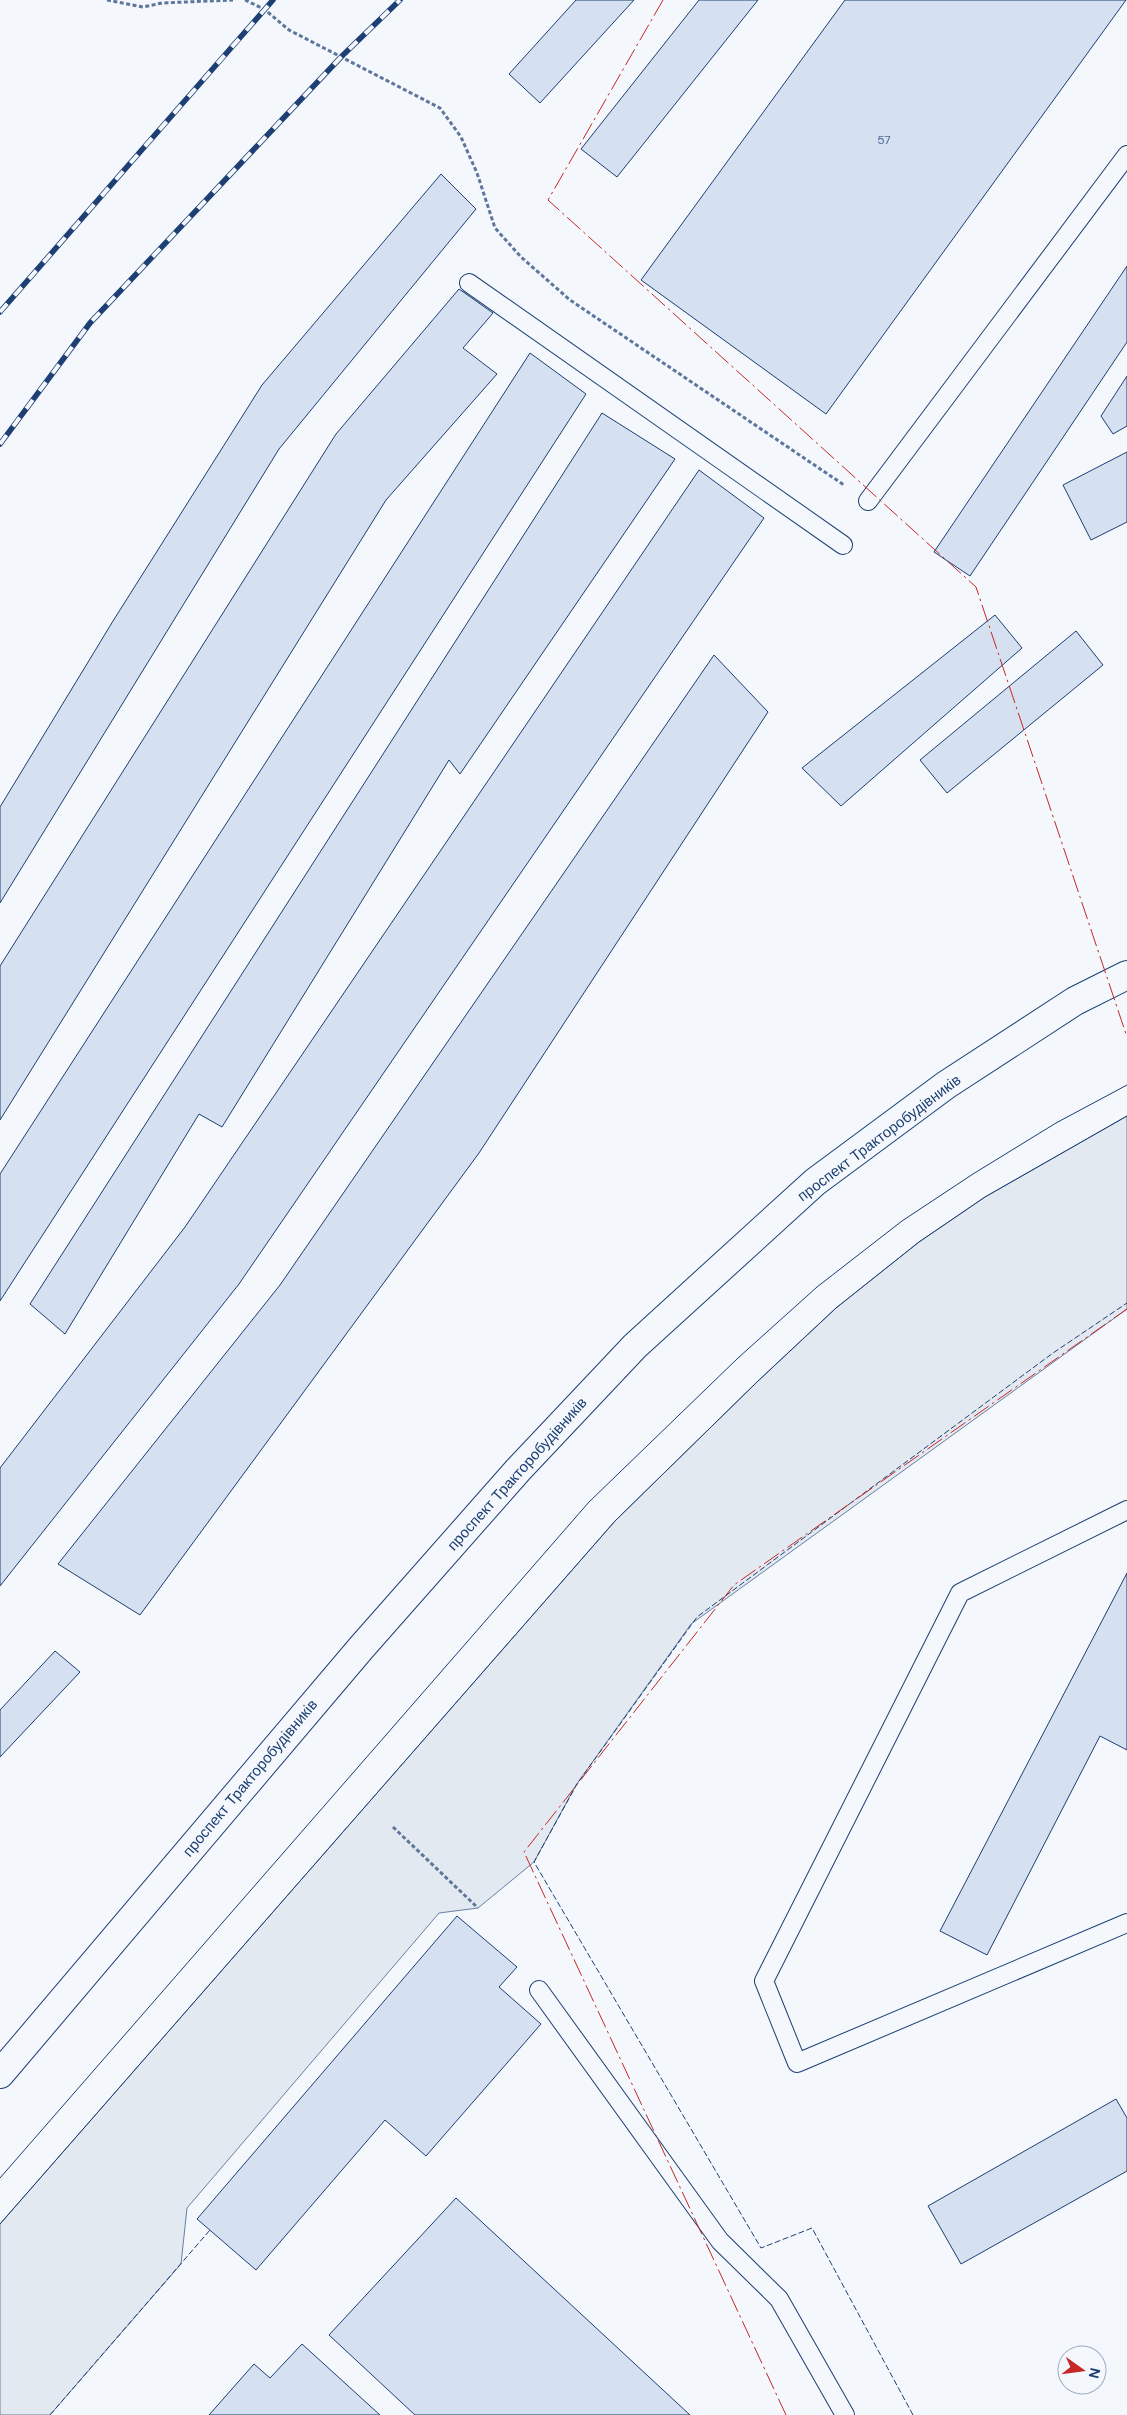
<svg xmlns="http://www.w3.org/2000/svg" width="1127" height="2415" viewBox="0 0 1127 2415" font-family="'DM Sans',sans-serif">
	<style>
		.green { fill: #e3e9f0; stroke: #687fa3 }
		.building { fill: #d5e0f0; stroke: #1d3f73 }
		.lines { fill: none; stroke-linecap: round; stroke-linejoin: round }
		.service-casing { stroke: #1d3f73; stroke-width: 20 }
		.secondary-casing { stroke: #1d3f73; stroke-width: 30 }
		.path { stroke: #5e769c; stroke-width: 3; stroke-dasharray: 4 2.5; stroke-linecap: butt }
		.service { stroke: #f4f7fb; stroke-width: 18 }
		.secondary { stroke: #f4f7fb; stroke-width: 28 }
		.tram { stroke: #1d3f73; stroke-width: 1 }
		.rail-casing { stroke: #1d3f73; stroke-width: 5.5 }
		.rail { stroke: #f4f7fb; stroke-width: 4; stroke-dasharray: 11; stroke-linecap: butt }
		.fence { stroke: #1d3f73; stroke-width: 1; stroke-dasharray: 6 2.5; stroke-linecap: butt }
		.power { stroke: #c62828; stroke-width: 1; stroke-dasharray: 18 4 2.5 4; stroke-linecap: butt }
		.labels { text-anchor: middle; stroke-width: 4; stroke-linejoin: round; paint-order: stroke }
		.number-label { font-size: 12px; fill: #4b6792 }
		.street-label { font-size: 15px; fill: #1d3f73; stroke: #f4f7fb }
	</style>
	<rect width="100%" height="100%" fill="#f4f7fb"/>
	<polygon class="green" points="1127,1116 1127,1309 691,1624 576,1785 534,1862 478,1908 439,1913 187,2208 181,2264 50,2415 0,2415 0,2224 615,1521 758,1381 836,1308 919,1242 985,1197"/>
	<g class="building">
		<polygon points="576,0 634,0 540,103 509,74"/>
		<polygon points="699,0 758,0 617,177 581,149"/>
		<polygon points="845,0 1126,0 826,414 641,280"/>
		<polygon points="441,174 476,209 279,449 0,903 0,807 113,621 262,385"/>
		<polygon points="1127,266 1127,342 970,576 934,552"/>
		<polygon points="459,289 493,313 463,348 497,374 386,500 0,1120 0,966 336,434"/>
		<polygon points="530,353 586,394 0,1301 0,1174"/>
		<polygon points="1127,376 1127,426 1113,434 1101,416"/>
		<polygon points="602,413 675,459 460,774 449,760 222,1127 199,1114 65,1334 30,1304"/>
		<polygon points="1127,452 1127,522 1091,540 1063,485"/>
		<polygon points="699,470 764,518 239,1284 0,1586 0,1468 185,1227"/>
		<polygon points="995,615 1022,648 841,806 802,768"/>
		<polygon points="1076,631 1103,665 947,793 920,760"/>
		<polygon points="714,655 768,712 479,1153 140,1615 58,1564 280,1285"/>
		<polygon points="1127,1573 1127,1750 1100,1736 987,1955 940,1931"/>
		<polygon points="55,1651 80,1672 0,1757 0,1710"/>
		<polygon points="457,1916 517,1967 499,1987 541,2024 426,2156 385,2120 256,2270 197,2219"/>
		<polygon points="1116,2099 1127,2118 1127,2171 961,2264 928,2206"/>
		<polygon points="456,2198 690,2415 415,2415 329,2335"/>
		<polygon points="302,2344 380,2415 209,2415 254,2364 270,2378"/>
	</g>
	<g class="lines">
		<defs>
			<g id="service">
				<polyline points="469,283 843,545"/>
				<polyline points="868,501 1127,155"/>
				<polyline points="1127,1510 960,1593 764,1981 797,2063 1127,1923"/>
				<polyline points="539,1990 720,2241 779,2299 845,2415"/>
			</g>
			<polyline id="secondary" points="0,2074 361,1648 518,1470 635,1346 815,1182 946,1085 1075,1001 1127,975"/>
		</defs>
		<use href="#service" class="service-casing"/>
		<use href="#secondary" class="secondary-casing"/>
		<g class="path">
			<polyline points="107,0 143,7 162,3 233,0"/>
			<polyline points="245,0 264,9 289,30 440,108 461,137 477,173 495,228 521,257 570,300 844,485"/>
			<polyline points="393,1827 478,1908"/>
		</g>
		<use href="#service" class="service"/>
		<use href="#secondary" class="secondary"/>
		<g class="tram">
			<polyline points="0,2178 589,1502 738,1358 817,1287 902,1221 973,1174 1056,1123 1127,1085"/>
			<polyline points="0,2224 615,1521 758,1381 836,1308 919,1242 985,1197 1127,1116"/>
		</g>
		<defs>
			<g id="rail">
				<polyline points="0,312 273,0"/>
				<polyline points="0,444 90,323 342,56 400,0"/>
			</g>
		</defs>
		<use href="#rail" class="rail-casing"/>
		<use href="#rail" class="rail"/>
		<g class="fence">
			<polyline points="50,2415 210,2230"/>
			<polyline points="913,2415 812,2228 761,2248 534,1862 577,1784 697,1617 1053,1353 1127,1303"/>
		</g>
		<g class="power">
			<polyline points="663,0 548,200 976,587 1127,1037"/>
			<polyline points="786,2415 524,1852 734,1585 1127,1309"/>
		</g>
	</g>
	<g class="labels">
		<g class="number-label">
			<text x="884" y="144">57</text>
		</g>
		<g class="street-label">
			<text transform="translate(879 1138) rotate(-37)" y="5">проспект Тракторобудівників</text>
			<text transform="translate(517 1474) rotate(-48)" y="5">проспект Тракторобудівників</text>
			<text transform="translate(250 1778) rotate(-50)" y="5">проспект Тракторобудівників</text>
		</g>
	</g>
	<g transform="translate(1082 2370) rotate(104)"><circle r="24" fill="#f4f7fb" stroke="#9eadc5"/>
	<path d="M0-4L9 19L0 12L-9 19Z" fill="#c62828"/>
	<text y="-8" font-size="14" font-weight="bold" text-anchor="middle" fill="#1d3f73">N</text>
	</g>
</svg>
